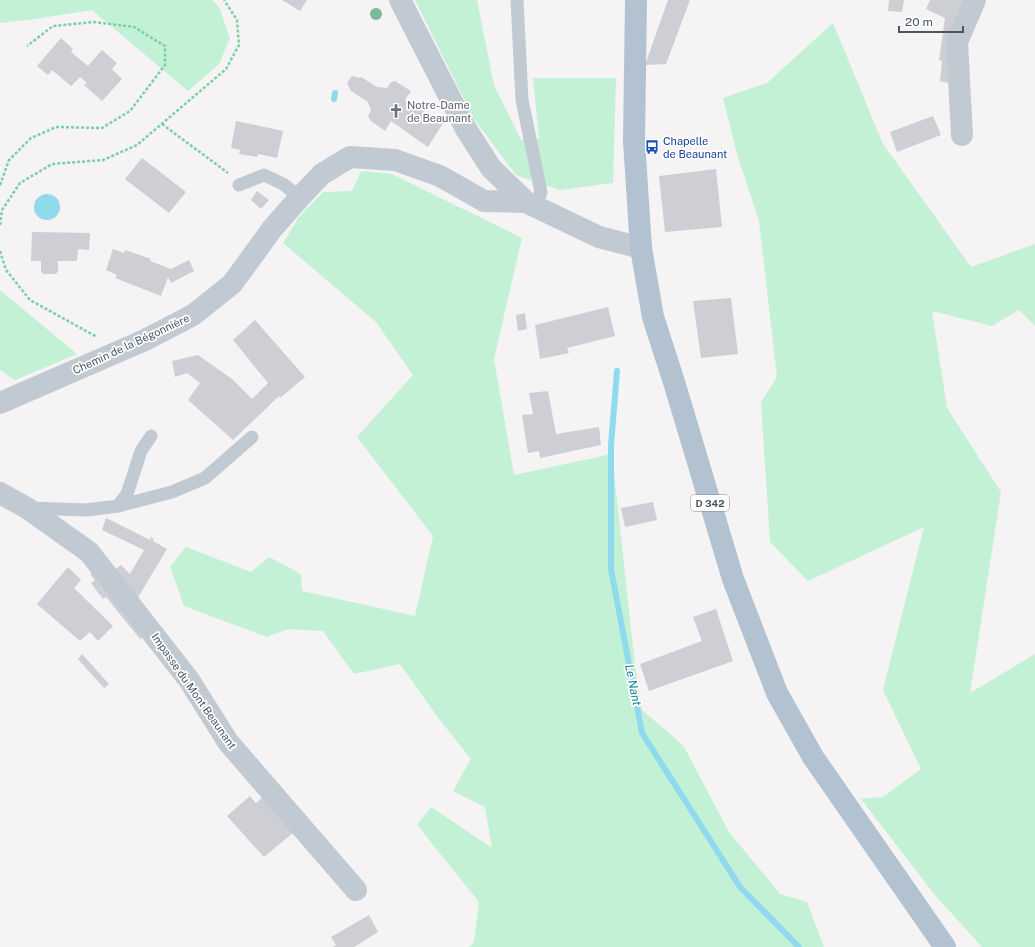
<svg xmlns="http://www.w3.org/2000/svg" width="1035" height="947" viewBox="0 0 1035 947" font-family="'Public Sans',sans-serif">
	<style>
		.green { fill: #c3f1d5 }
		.water { fill: #90daee }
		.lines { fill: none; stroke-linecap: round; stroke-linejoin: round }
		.stream { stroke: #90daee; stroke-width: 6 }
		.building { fill: #cdcfd5 }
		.path { stroke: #7ad0a6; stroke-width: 2.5; stroke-dasharray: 3 2; stroke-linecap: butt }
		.service { stroke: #c1cad2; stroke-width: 13 }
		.minor { stroke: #c1cad2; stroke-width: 22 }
		.tertiary { stroke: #c1cad2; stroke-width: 22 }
		.primary { stroke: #b3c2d1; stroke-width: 22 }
		.tree { fill: #7bb799 }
		.labels { text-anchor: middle; stroke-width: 3.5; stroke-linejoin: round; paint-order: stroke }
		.shield { fill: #fff; stroke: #808990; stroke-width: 1 }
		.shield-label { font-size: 10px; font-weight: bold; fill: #4a5661 }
		.worship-label { font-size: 11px; fill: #5b616d; stroke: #fff; text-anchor: start }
		.transit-label { font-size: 11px; fill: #164399; stroke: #fff; text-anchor: start }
		.street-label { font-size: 11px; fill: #4a5661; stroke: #fff }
		.water-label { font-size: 12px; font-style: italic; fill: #0c7c9b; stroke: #fff }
	</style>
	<rect width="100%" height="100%" fill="#f5f3f3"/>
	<g class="green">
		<polygon points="0,0 212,0 219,7 230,38 219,64 188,91 92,10 35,19 0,23"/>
		<polygon points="415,0 477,0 494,85 521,140 539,138 533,78 616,78 613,183 560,190 516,175 474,119"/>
		<polygon points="833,23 883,144 971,267 1035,244 1035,326 1019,310 992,326 932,311 947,408 1001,492 970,693 1035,654 1035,947 982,947 934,894 861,799 883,797 921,769 883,690 924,527 808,581 770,542 761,402 777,377 759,221 737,154 723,98 767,83"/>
		<polygon points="361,171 392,174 522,238 494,359 514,475 612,454 635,666 642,710 683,745 729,832 780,894 807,902 824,947 469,947 474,942 479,902 417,825 431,807 492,848 485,807 453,791 471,759 439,719 400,664 354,674 323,631 288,629 267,637 184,606 170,567 186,547 251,572 269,557 301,574 302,591 415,616 433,536 357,437 413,375 376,322 283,243 299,217 323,192 352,191"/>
		<polygon points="0,290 77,354 15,380 0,370"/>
	</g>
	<circle class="water" cx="47" cy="207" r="13"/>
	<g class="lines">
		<g class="stream">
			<polyline points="334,99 335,93"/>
			<polyline points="617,371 611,445 611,569 642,733 740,887 799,947"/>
		</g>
	</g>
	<g class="building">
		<polygon points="282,0 307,0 300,11"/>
		<polygon points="668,0 690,0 666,64 645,65"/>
		<polygon points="889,0 904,0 902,12 888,11"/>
		<polygon points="930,0 967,0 953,35 948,83 940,81 942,61 939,60 945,18 926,9"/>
		<polygon points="61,38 73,49 71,52 88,66 102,50 117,63 112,69 122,79 102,101 84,85 87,83 80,77 71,86 52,70 48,75 37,66"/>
		<polygon points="352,76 360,78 361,77 377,87 387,88 391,82 395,81 411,91 405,100 443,123 428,147 391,121 385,131 371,121 368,116 371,110 368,102 351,91 347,83"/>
		<polygon points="933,116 941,135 897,152 890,132"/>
		<polygon points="236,121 283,131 277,158 258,154 257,157 239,154 240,150 231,148"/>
		<polygon points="142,158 186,192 169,213 125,179"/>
		<polygon points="716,169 722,227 665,232 659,176"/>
		<polygon points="257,191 269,200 261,209 251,200"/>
		<polygon points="32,232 90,233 89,250 78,249 77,261 58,261 58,272 55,274 43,274 41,271 41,261 31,261"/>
		<polygon points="113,249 124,253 125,250 151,259 150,261 171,269 189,260 194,271 171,283 168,277 161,296 115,278 117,275 106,270"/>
		<polygon points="731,298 738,354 701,358 693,301"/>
		<polygon points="608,307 615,336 567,348 569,353 540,359 535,325"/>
		<polygon points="525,313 527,329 518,331 516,315"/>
		<polygon points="255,320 305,377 280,398 279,396 233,440 188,400 200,383 187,373 175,377 172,361 198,355 232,379 252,399 268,383 233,340"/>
		<polygon points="548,391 556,434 599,427 601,445 540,458 539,451 528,453 522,415 533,414 529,393"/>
		<polygon points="653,502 657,520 625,527 621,508"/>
		<polygon points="106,518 150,540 151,537 154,539 153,541 167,549 137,599 112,572 121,565 130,574 144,550 102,530"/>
		<polygon points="68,567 81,580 74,588 113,626 98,641 90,632 80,641 37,604"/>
		<polygon points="96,570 146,635 140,639 106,597 103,599 91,583 95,580 90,574"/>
		<polygon points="716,609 733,661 649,691 640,664 702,641 693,617"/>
		<polygon points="82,654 109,684 104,688 78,659"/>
		<polygon points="250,796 256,803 263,797 294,832 264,857 227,816"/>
		<polygon points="369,915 378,932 354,947 333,947 336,945 331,937"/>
	</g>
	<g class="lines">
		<g class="path">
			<polyline points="162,124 228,173"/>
			<polyline points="0,185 9,160 31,138 56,127 102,128 130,111 165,65 165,46 134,27 94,22 53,26 27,46"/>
			<polyline points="0,225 2,210 20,183 52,164 103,160 137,145 226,69 239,45 237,20 224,0"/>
			<polyline points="0,251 6,270 30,300 97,337"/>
		</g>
		<g class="service">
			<polyline points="517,0 522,100 541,192 535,207"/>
			<polyline points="239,185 264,175 283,184 300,197"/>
			<polyline points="118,506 127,494 141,451 151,436"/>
			<polyline points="30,508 86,510 118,506 172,492 205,478 252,437"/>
		</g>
		<g class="minor">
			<polyline points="962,135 957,42 975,0"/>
			<polyline points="0,403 145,340 193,315 232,284 272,229 300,197 322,174 350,157 395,160 440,176 484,201 526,202"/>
			<polyline points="0,493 27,508 89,552 189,680 228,742 356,890"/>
		</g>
		<polyline class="tertiary" points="400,0 466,129 491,168 526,202 599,237 641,248"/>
		<polyline class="primary" points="636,0 634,141 641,248 653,317 674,382 733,579 777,693 813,757 945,947"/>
	</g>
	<circle class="tree" cx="376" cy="14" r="6"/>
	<defs>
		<symbol id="church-bare" viewBox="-9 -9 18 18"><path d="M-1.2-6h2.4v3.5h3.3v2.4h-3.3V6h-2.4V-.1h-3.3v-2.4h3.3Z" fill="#6b7280" stroke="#fff" stroke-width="2.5" paint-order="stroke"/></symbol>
		<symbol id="bus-bare" viewBox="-9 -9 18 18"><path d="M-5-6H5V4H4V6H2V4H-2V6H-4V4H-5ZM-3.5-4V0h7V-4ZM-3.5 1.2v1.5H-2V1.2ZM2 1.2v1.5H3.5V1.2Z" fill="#1a4fb4" stroke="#fff" stroke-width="2.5" paint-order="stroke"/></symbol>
	</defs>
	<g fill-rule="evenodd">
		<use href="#church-bare" x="386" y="101" width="20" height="20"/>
		<use href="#bus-bare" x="642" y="137" width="20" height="20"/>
	</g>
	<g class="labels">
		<rect class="shield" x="691" y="495" width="38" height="16" rx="3"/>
		<g class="shield-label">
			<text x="710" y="507">D 342</text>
		</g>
		<g class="worship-label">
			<text x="407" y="109">Notre-Dame<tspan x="407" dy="13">de Beaunant</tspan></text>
		</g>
		<g class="transit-label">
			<text x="663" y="145">Chapelle<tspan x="663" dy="13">de Beaunant</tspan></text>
		</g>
		<g class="street-label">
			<text transform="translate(131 344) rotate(-25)" y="4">Chemin de la Bégonnière</text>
			<text transform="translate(194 691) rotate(55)" y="4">Impasse du Mont Beaunant</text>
		</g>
		<g class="water-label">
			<text transform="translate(633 685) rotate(79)" y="4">Le Nant</text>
		</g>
	</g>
	<path d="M899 26v6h64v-6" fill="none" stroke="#4a5661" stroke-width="2"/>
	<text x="905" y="26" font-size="12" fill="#4a5661" stroke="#ffffff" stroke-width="3" paint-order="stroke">20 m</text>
</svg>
